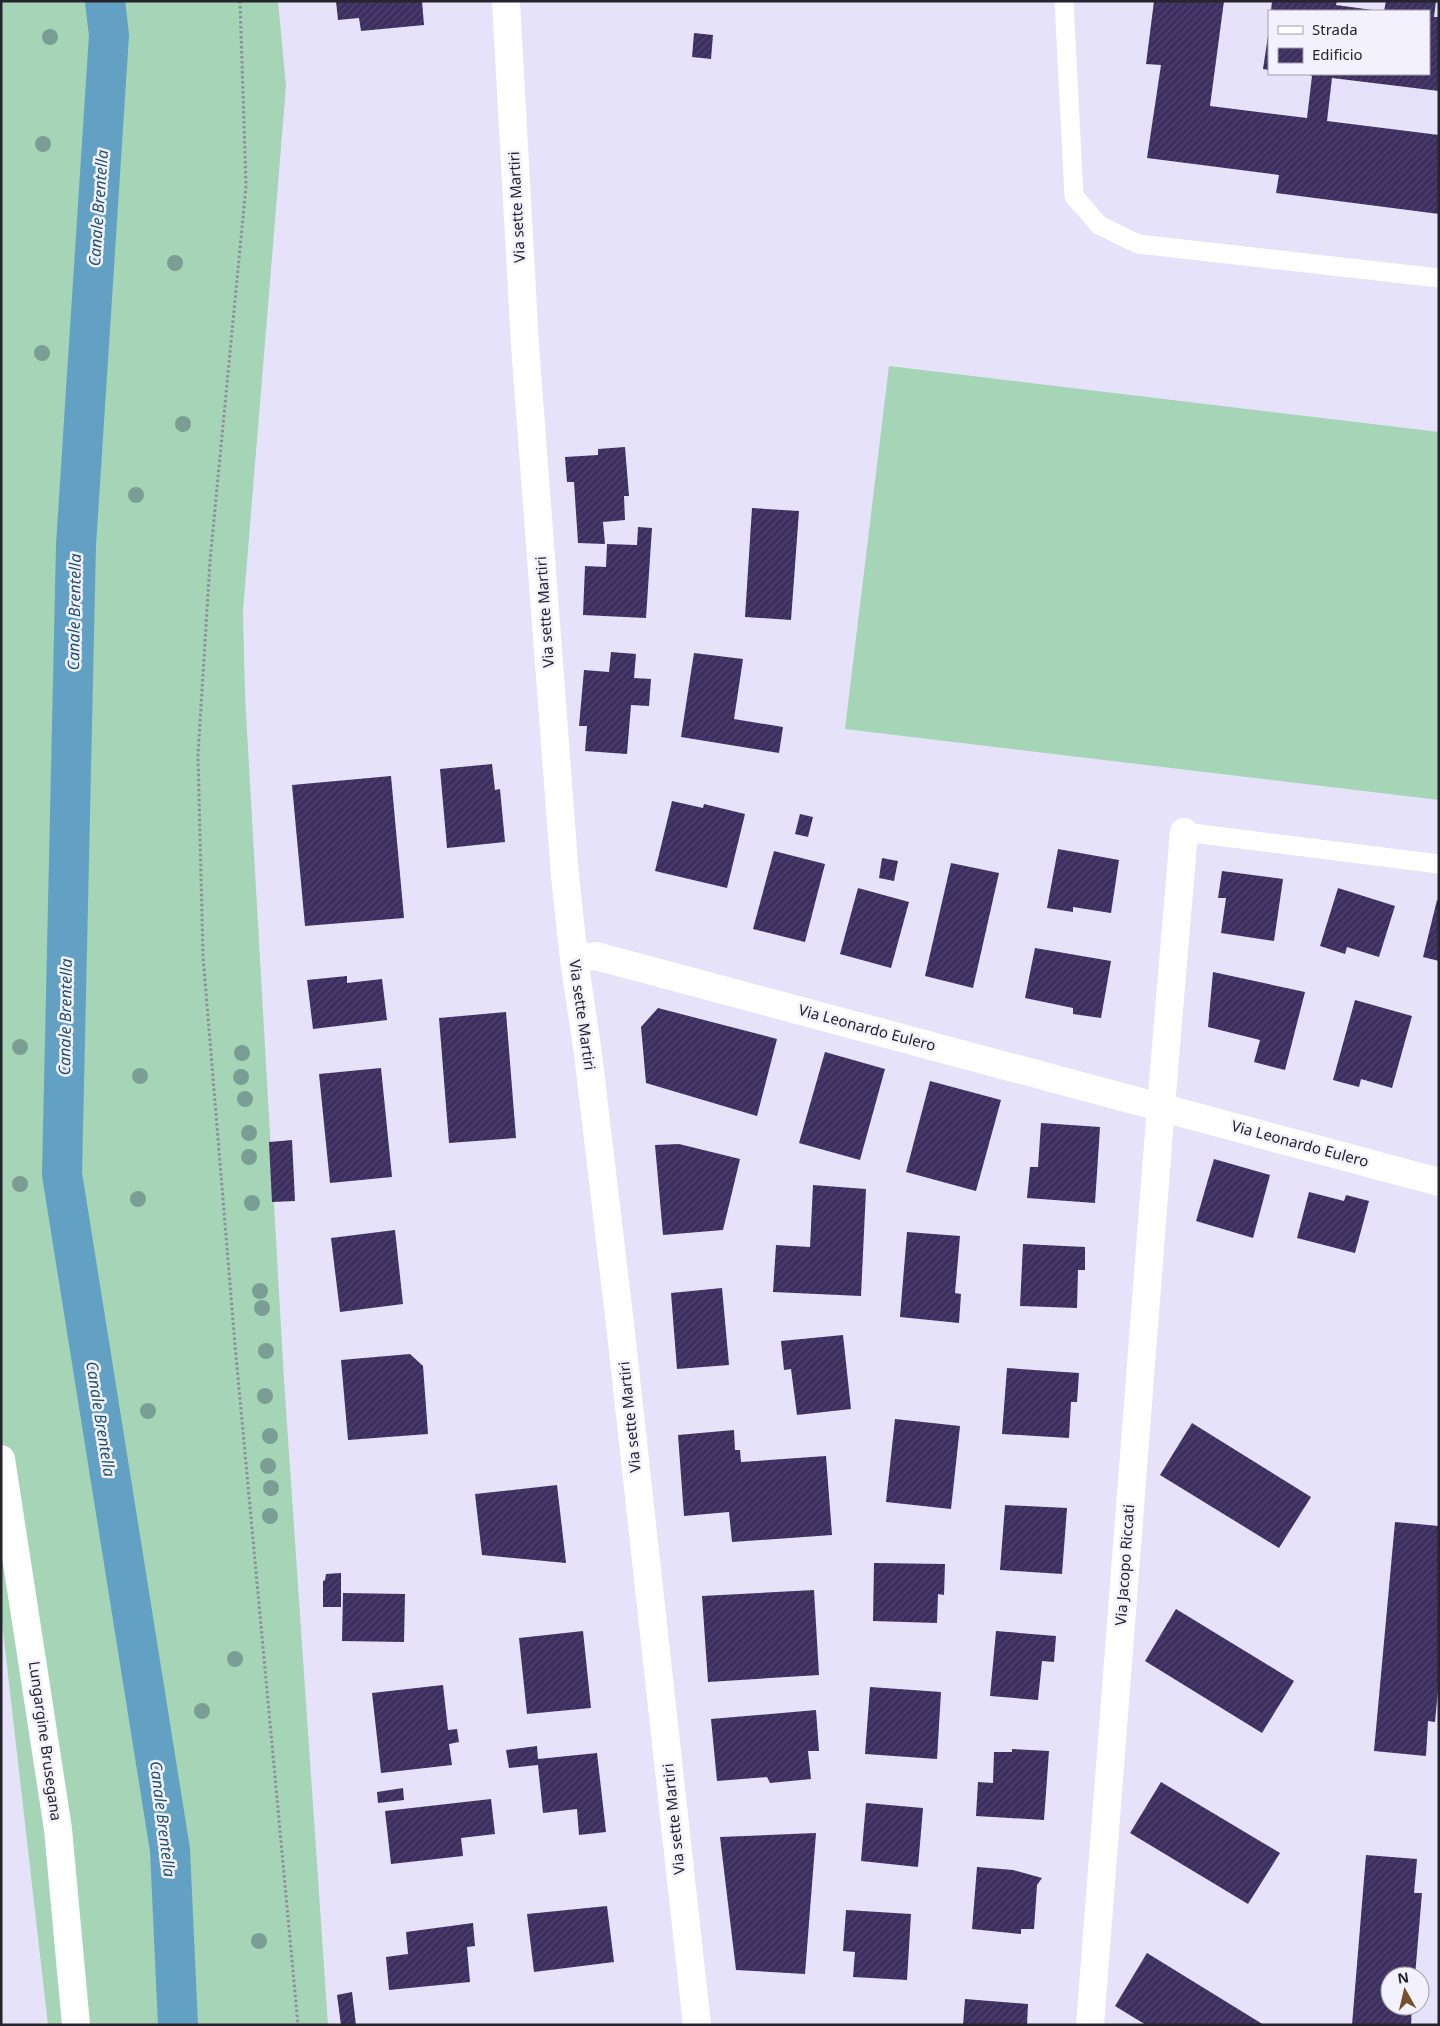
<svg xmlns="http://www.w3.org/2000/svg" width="1440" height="2026" viewBox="0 0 1440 2026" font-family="'Noto Sans',sans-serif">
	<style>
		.grass { fill: #a5d4b6 }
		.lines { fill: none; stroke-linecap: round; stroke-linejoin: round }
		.canal { stroke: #62a1c3; stroke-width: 40 }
		.building { fill: url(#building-hatch) }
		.path { stroke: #908d9d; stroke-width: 3; stroke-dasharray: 2.5 2.5; stroke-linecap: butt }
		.lane { stroke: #fff; stroke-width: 19 }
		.street { stroke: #fff; stroke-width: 28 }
		.secondary { stroke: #fff; stroke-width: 28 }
		.tree { fill: #7a9e94 }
		.labels { text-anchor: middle; stroke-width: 5; stroke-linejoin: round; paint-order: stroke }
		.street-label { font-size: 15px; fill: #25232c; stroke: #f3f1fe }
		.water-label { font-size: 16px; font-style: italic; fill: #1e5069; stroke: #f3f1fe }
	</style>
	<defs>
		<pattern id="building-hatch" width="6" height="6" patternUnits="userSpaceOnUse" patternTransform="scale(1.25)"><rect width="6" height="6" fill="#3c2f5f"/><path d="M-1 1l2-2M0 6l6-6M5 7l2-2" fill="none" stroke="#50446e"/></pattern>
	</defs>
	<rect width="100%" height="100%" fill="#e6e2f9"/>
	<g class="grass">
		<polygon points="1,1 278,1 286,86 243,611 245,696 284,1380 328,2025 48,2025 1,1613"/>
		<polygon points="889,366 1439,432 1439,800 845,729"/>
	</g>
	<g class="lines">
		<polyline class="canal" points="105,1 109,35 76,545 62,1174 170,1850 178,2025"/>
	</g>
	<g class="building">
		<polygon points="336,1 422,1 424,25 361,31 359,18 338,20"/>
		<polygon points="1154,1 1224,1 1210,106 1307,118 1312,76 1307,74 1429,74 1429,11 1384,11 1386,1 1436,1 1434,17 1439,17 1439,91 1332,78 1327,121 1439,135 1439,214 1276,193 1279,175 1147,158 1161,65 1146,64"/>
		<polygon points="1272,1 1337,1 1336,5 1380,11 1271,11"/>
		<polygon points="694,33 713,35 711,59 692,57"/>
		<polygon points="1268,36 1269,37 1269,70 1263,69"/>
		<polygon points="625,447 629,496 624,496 625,520 603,522 605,544 578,543 574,482 567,482 565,457 598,455 598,449"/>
		<polygon points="752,508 799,511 791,620 745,617"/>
		<polygon points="638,527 652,528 646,618 583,615 585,566 606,567 607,544 637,545"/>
		<polygon points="611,652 636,654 634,678 651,679 649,706 631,705 627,754 585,751 587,726 579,726 584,670 609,672"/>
		<polygon points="694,653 743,659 734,719 783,727 779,753 681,737"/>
		<polygon points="492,764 495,790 500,789 505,842 447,848 440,769"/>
		<polygon points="391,776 404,918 305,926 292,785"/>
		<polygon points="672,801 703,808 704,804 745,814 727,888 655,871"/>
		<polygon points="800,814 813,817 808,837 795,834"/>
		<polygon points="1058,849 1119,860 1111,913 1073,907 1073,912 1047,908"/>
		<polygon points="774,851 825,864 805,942 753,929"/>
		<polygon points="882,858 898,861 894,881 879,878"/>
		<polygon points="951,863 999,873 973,988 925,976"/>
		<polygon points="1222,871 1283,879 1274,941 1221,933 1226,898 1218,898"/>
		<polygon points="858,888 909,902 891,968 840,954"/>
		<polygon points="1338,888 1395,906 1379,957 1347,947 1345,954 1320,946"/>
		<polygon points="1437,900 1439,901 1439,961 1423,957"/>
		<polygon points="1035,948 1111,961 1101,1018 1073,1014 1073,1008 1025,998"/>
		<polygon points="1213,972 1305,992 1285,1070 1254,1062 1260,1040 1208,1027"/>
		<polygon points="347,976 347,983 382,979 387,1020 313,1029 307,980"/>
		<polygon points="1355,1000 1412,1016 1392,1088 1361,1079 1359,1087 1333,1080"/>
		<polygon points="658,1008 777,1039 757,1116 646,1083 641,1027"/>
		<polygon points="506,1012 516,1138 449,1143 439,1018"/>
		<polygon points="825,1052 885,1069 860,1160 799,1143"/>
		<polygon points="381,1068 392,1177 330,1183 319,1074"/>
		<polygon points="930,1081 1001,1100 976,1191 906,1172"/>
		<polygon points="1041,1123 1100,1127 1095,1203 1027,1198 1030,1167 1038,1167"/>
		<polygon points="292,1140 295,1201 272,1202 269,1142"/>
		<polygon points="679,1144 740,1159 723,1230 663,1235 655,1145"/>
		<polygon points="1214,1159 1270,1175 1253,1238 1196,1221"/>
		<polygon points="813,1185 866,1189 861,1296 773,1292 776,1245 810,1247"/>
		<polygon points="1309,1192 1344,1201 1346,1195 1369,1201 1355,1253 1297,1238"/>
		<polygon points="395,1230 403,1304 340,1312 331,1238"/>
		<polygon points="907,1232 960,1236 955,1293 961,1294 959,1323 900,1317"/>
		<polygon points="1023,1244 1085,1247 1085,1270 1078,1270 1077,1308 1020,1306"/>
		<polygon points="722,1288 729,1365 677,1369 671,1293"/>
		<polygon points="843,1335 851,1409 797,1415 791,1369 784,1370 781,1341"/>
		<polygon points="410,1354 423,1366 428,1434 348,1440 341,1360"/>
		<polygon points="1007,1368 1079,1373 1077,1402 1071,1402 1069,1438 1002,1434"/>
		<polygon points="895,1419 960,1426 951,1509 886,1502"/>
		<polygon points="1192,1423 1311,1497 1279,1548 1160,1475"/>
		<polygon points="734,1430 735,1450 740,1450 741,1462 826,1456 832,1535 732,1542 729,1512 684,1516 678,1435"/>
		<polygon points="557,1485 566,1563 482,1555 475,1494"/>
		<polygon points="1005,1505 1067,1508 1062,1574 1000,1570"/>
		<polygon points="1395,1522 1439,1526 1439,1679 1435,1722 1428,1721 1426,1756 1374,1751"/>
		<polygon points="874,1563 945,1564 944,1595 938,1594 937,1623 873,1621"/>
		<polygon points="341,1573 341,1607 323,1607 323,1581 325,1580 326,1574"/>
		<polygon points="814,1590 819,1675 708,1682 702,1596"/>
		<polygon points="343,1593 405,1594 404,1642 342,1641"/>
		<polygon points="1176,1609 1294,1681 1262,1733 1145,1661"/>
		<polygon points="583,1631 591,1708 527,1714 519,1638"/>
		<polygon points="996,1631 1056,1636 1054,1662 1042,1661 1038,1700 990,1696"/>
		<polygon points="443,1685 448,1730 457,1729 459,1742 449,1744 452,1765 381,1773 372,1693"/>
		<polygon points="870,1687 941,1692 937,1759 865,1754"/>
		<polygon points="816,1710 819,1751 808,1751 811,1779 770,1783 767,1777 717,1781 711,1719"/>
		<polygon points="537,1746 538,1759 597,1753 606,1832 579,1835 577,1809 543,1813 538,1765 509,1768 506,1750"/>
		<polygon points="1012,1749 1049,1751 1044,1820 976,1816 978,1782 993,1783 994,1752 1012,1752"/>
		<polygon points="1161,1782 1280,1853 1248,1904 1130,1833"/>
		<polygon points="403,1788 404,1800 378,1803 377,1792"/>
		<polygon points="491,1799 495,1834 461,1838 463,1856 391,1864 385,1811"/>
		<polygon points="866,1803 923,1808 918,1867 861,1861"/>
		<polygon points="816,1833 805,1974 736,1970 720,1837"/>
		<polygon points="1366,1855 1417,1859 1414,1893 1422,1893 1415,1976 1390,1976 1390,2006 1412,2006 1411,2025 1352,2025"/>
		<polygon points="977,1867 1013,1870 1042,1878 1037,1885 1034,1929 1021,1929 1021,1934 972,1929"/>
		<polygon points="607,1906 614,1962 534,1972 527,1914"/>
		<polygon points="846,1910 911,1914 907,1980 853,1977 855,1952 843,1951"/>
		<polygon points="473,1923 475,1946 467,1947 470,1982 389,1990 386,1957 408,1954 406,1932"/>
		<polygon points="1147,1953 1264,2025 1146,2025 1115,2006"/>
		<polygon points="352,1992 356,2025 341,2025 337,1995"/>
		<polygon points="965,1999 1028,2004 1027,2025 963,2025"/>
	</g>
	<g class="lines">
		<polyline class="path" points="240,1 246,186 210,561 198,755 203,956 235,1345 298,2025"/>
		<g class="lane">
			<polyline points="1064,1 1074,196 1099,225 1138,244 1439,278"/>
			<polyline points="1184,832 1439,864"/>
		</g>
		<g class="street">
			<polyline points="574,959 596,956 1439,1182"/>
			<polyline points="1,1459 58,1829 76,2025"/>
			<polyline points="1090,2025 1161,1106 1184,832"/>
		</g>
		<polyline class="secondary" points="506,1 525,345 565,876 574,959 588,1054 621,1333 697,2025"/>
	</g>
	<g class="tree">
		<circle cx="50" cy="37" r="8"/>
		<circle cx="43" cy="144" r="8"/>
		<circle cx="175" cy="263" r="8"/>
		<circle cx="42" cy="353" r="8"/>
		<circle cx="183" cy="424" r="8"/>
		<circle cx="136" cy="495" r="8"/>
		<circle cx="20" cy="1047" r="8"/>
		<circle cx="242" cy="1053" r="8"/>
		<circle cx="140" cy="1076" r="8"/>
		<circle cx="241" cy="1077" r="8"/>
		<circle cx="245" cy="1099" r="8"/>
		<circle cx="249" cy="1133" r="8"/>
		<circle cx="249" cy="1157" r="8"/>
		<circle cx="20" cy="1184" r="8"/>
		<circle cx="138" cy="1199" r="8"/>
		<circle cx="252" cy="1203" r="8"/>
		<circle cx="260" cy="1291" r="8"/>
		<circle cx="262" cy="1308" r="8"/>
		<circle cx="266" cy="1351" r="8"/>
		<circle cx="265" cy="1396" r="8"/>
		<circle cx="148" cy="1411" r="8"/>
		<circle cx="270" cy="1436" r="8"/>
		<circle cx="268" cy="1466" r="8"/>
		<circle cx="271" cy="1488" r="8"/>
		<circle cx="270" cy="1516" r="8"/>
		<circle cx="235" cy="1659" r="8"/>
		<circle cx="202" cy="1711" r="8"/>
		<circle cx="259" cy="1941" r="8"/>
	</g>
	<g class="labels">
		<g class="street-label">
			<text transform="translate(517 207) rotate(-93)" y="5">Via sette Martiri</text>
			<text transform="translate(545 612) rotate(-94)" y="5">Via sette Martiri</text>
			<text transform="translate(582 1015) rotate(82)" y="5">Via sette Martiri</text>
			<text transform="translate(867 1028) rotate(15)" y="5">Via Leonardo Eulero</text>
			<text transform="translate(1300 1144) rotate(15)" y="5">Via Leonardo Eulero</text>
			<text transform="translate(630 1417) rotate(-96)" y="5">Via sette Martiri</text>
			<text transform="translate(1125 1565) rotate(-86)" y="5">Via Jacopo Riccati</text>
			<text transform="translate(45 1741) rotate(82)" y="5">Lungargine Brusegana</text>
			<text transform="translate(674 1819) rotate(-96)" y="5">Via sette Martiri</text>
		</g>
		<g class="water-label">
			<text transform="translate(98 208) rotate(-86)" y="6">Canale Brentella</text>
			<text transform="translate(74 612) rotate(-89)" y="6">Canale Brentella</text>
			<text transform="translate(65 1017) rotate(-89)" y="6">Canale Brentella</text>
			<text transform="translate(101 1419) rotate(81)" y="6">Canale Brentella</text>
			<text transform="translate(163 1819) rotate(83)" y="6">Canale Brentella</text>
		</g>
	</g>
	<rect width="1440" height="2026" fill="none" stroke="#25232c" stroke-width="5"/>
	<rect x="1268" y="10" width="162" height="65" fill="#f3f1fe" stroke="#a19faa"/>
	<rect x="1278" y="26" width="25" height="8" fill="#ffffff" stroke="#a19faa"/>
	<text x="1312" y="35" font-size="15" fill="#25232c">Strada</text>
	<rect x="1278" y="48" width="25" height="15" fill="url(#building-hatch)" stroke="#a19faa"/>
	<text x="1312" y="60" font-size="15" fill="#25232c">Edificio</text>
	<g transform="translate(1405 1991) rotate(352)"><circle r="24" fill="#f3f1fe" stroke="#a19faa"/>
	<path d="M0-4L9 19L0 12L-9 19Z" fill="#75512b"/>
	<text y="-8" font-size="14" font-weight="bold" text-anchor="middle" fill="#25232c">N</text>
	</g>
</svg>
